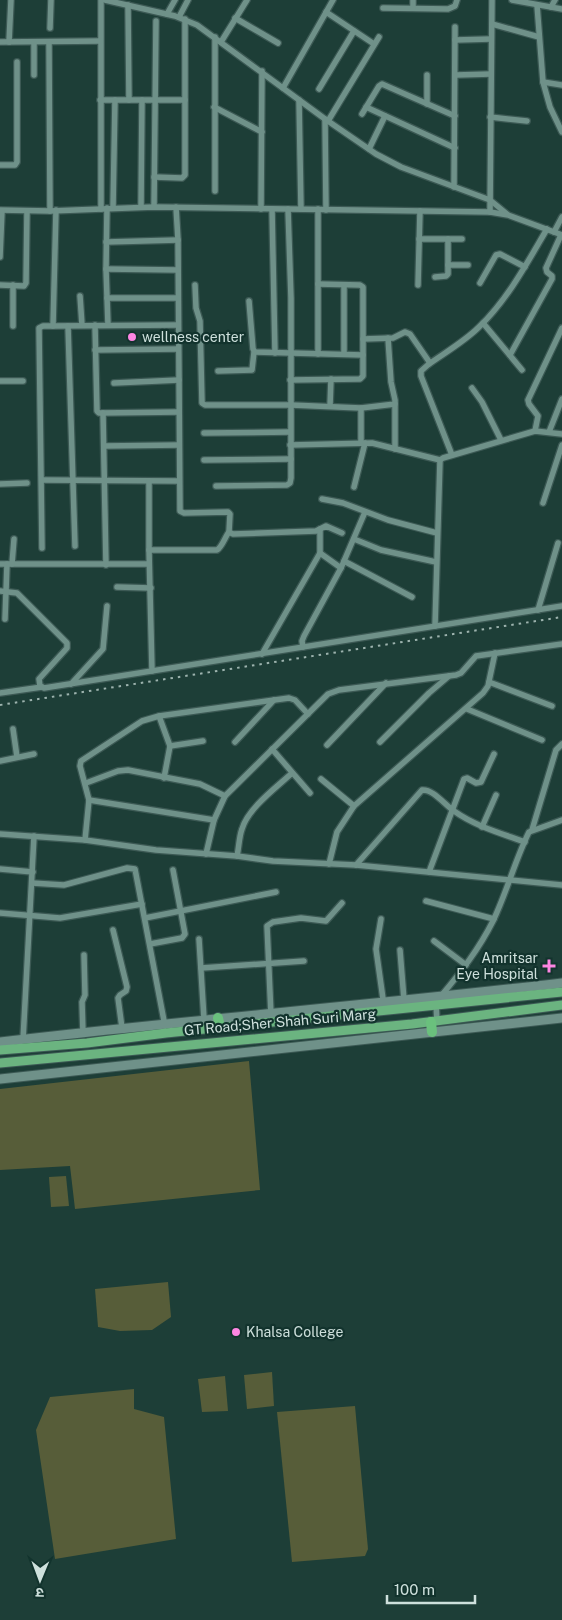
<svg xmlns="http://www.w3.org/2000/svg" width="562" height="1620" viewBox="0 0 562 1620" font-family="'Public Sans','Noto Sans Devanagari',sans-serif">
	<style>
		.green { fill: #575d39 }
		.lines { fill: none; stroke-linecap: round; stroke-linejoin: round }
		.minor-casing { stroke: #3c5954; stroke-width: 8 }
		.secondary-casing { stroke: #3c5954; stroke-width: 11 }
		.primary-casing { stroke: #3c5954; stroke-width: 11 }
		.trunk-casing { stroke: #3c5954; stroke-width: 12 }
		.minor { stroke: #6f9189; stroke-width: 5.5 }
		.secondary { stroke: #6f9189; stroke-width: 9 }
		.primary { stroke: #6bb480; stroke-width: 9 }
		.trunk { stroke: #6ac07d; stroke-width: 10 }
		.rail { stroke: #9db3ae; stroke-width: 2; stroke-dasharray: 2.5 5; stroke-linecap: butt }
		.poi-dot { fill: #fd86e2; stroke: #12332d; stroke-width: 2 }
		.labels { text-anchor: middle; stroke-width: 4.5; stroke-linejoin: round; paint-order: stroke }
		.poi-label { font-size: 14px; fill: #cee0dc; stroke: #12332d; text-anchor: start }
		.street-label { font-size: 14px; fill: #cee0dc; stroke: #12332d }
	</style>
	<rect width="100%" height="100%" fill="#1d3e37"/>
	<g class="green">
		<polygon points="249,1061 260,1190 75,1209 70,1166 0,1170 0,1089"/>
		<polygon points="66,1176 69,1206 51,1207 49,1177"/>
		<polygon points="168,1282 171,1317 152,1330 120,1331 98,1327 95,1289"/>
		<polygon points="272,1372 274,1406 247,1409 244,1375"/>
		<polygon points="225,1376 228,1411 202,1412 198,1379"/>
		<polygon points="134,1389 134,1409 164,1417 176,1539 55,1559 36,1430 50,1397"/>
		<polygon points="355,1406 368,1549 365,1556 292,1562 277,1412"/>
	</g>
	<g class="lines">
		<defs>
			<g id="minor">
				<polyline points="101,0 101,209"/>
				<polyline points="105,0 175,16 197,25 325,119 376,154 401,167 490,200 507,214"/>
				<polyline points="512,0 562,9"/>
				<polyline points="128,5 129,100"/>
				<polyline points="537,5 543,82 550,107 562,132"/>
				<polyline points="551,7 555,0"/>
				<polyline points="383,8 448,9 455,6 457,0"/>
				<polyline points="413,8 413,0"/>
				<polyline points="326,12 374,44"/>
				<polyline points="167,14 175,0"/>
				<polyline points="179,17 188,0"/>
				<polyline points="235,18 278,43"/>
				<polyline points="492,24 539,37"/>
				<polyline points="50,28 51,0"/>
				<polyline points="215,37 215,191"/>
				<polyline points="455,40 491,39"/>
				<polyline points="0,42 100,41"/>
				<polyline points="9,42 11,0"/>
				<polyline points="221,42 247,0"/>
				<polyline points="34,43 34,75"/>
				<polyline points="49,43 50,211"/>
				<polyline points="456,75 491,74"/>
				<polyline points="543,82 562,85"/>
				<polyline points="283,88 333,0"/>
				<polyline points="319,89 354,31"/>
				<polyline points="100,100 185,100"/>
				<polyline points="299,100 301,209"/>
				<polyline points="427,104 427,75"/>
				<polyline points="214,107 262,132"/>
				<polyline points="366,107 455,148"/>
				<polyline points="362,114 379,86 382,84 455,116"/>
				<polyline points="490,117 527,121"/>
				<polyline points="325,119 326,210"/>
				<polyline points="328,121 379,37"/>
				<polyline points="369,149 385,116"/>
				<polyline points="0,165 15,165 17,162 17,62"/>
				<polyline points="154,177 182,178 185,175 185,19"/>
				<polyline points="454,187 455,27"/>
				<polyline points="141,207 142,100"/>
				<polyline points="154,207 156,21"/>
				<polyline points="176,207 178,240 180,511 184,513 228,512 230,514 229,532 233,534 316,531 326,526 342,533"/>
				<polyline points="107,208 106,269 108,325"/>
				<polyline points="113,208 115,100"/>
				<polyline points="261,209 262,71"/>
				<polyline points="272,209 275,353"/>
				<polyline points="318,209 318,354"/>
				<polyline points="0,210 50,211 154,207 490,212 508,215 562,235"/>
				<polyline points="490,212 492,0"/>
				<polyline points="554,232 562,217"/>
				<polyline points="419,239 462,239"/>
				<polyline points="106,242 178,240"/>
				<polyline points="0,257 2,211"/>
				<polyline points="448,265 468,265"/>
				<polyline points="106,269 178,270"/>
				<polyline points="435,277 446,276 448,274 448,239"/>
				<polyline points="480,283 496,255 500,254 525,267"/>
				<polyline points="0,285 24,286 26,283 27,211"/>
				<polyline points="13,285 13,326"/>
				<polyline points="195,285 196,308 200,321 202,403 205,405 291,405 361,408 395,404 395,400 391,382 388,338"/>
				<polyline points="344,285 344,354"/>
				<polyline points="418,285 420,211"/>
				<polyline points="80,296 82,325"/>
				<polyline points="107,298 178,298"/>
				<polyline points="249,301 253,349 255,352 363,355"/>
				<polyline points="483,323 522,370"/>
				<polyline points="95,325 97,411 99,413 179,412"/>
				<polyline points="53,326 56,210"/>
				<polyline points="68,326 75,546"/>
				<polyline points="363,339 393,338 405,332 410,334 430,363 421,371 421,376 452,455"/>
				<polyline points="95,350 178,349"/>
				<polyline points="510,355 552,279 552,276 547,272 546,268 561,235"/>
				<path d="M429 364C446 352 465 341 479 327 508 299 527 263 547 229"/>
				<polyline points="218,371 252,370 254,352"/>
				<polyline points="290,380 360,379 363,376 363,287 360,285 318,284"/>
				<polyline points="0,381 23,381"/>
				<polyline points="114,383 179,380"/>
				<polyline points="472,388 482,402 501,440"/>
				<polyline points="330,406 331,379"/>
				<polyline points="361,408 361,443"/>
				<polyline points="103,413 106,565"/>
				<polyline points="535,431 538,416 529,404 528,400 562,328"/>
				<polyline points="549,432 562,399"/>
				<polyline points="204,433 290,432"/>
				<polyline points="290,445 372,443 440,460"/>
				<polyline points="104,446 179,445"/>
				<polyline points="395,449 395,404"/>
				<polyline points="204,460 291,459"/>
				<polyline points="42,480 179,481"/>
				<polyline points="149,481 149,550 152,671"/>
				<polyline points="0,484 27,483"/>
				<polyline points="216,486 287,485 290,483 291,478 291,298 288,209"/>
				<polyline points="354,487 365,443"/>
				<polyline points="322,499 343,503 388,520 437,533"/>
				<polyline points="543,503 562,445"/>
				<polyline points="320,529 320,553 341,568"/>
				<polyline points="354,539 381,550 436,562"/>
				<polyline points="42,548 39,328 43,326 53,326 178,325"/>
				<path d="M149 550H217C222 547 225 537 229 532"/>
				<polyline points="344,561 412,597"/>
				<polyline points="0,564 149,564"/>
				<polyline points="12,564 14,539"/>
				<polyline points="117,587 151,588"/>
				<polyline points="0,591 17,593 67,643 67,648 39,679 40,686 44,688 562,606"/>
				<polyline points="538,610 558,543"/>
				<polyline points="5,619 7,564"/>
				<polyline points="435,626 440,460 443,458 535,431 562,434"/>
				<polyline points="303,647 302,641 304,636 341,568 365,512"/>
				<polyline points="262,654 320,553"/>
				<polyline points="489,682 552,706"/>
				<polyline points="71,684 103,649 107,606"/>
				<polyline points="0,693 42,687"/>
				<polyline points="467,709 542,740"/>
				<polyline points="159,716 170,746 164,778"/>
				<polyline points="13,729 17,757"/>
				<polyline points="235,742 274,700"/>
				<polyline points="380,742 429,693 449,676"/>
				<polyline points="327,745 386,683"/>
				<polyline points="170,746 203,741"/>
				<polyline points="272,749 310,793"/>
				<polyline points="0,761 34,754"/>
				<polyline points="321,779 354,806"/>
				<polyline points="86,783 118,771 128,770 200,784 225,796"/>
				<polyline points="89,800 214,820"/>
				<polyline points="482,827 496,795"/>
				<polyline points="532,830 556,750 562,744"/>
				<polyline points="0,834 85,840 156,850 237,856 273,861 356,865 562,885"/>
				<polyline points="85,840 89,800 80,766 81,761 142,721 159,716 289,698 295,700 308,714"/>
				<polyline points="206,854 214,820 225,796 328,694 339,690 456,675 461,673 476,656 562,644"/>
				<path d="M237 856C239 847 239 837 242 829 248 808 277 787 292 773"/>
				<polyline points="329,864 337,832 354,806 483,693 488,686 495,653"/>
				<path d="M356 865 422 790C433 789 444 804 454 811 475 826 500 833 525 842"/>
				<polyline points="0,869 33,872"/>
				<polyline points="429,872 464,779 467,778 476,783 481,782 494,754"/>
				<polyline points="32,883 64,885 127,868 135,869 165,1026"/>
				<polyline points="426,901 494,919"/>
				<polyline points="0,913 60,918 142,904"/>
				<polyline points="145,918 276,892"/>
				<polyline points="381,919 376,949 384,1006"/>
				<polyline points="113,930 127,987 126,991 120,995 118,998 122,1028"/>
				<polyline points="199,939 204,1019"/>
				<polyline points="434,941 466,965"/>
				<polyline points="150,944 182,938 185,934 173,870"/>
				<polyline points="400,950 404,1000"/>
				<polyline points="201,968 304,961"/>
				<path d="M441 996C461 972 479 949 493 921 507 892 515 860 529 832L562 820"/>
				<polyline points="436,1004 437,1021"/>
				<polyline points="271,1015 267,926 273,922 301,918 326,921 342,903"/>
				<polyline points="83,1033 82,1002 85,995 84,955"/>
				<polyline points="23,1040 34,836"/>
			</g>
			<g id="secondary">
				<path d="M0 1042C187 1020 375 1005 562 983"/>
				<polyline points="0,1079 562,1018"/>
			</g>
			<g id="primary">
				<polyline points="0,1050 87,1043 166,1033 562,992"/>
				<polyline points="0,1063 412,1024 562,1005"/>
			</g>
			<g id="trunk">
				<polyline points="218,1018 220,1027"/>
				<polyline points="431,1022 432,1032"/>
			</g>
		</defs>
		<use href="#minor" class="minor-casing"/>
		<use href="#secondary" class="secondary-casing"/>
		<use href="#primary" class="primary-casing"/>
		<use href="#trunk" class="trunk-casing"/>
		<use href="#minor" class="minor"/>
		<use href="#secondary" class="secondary"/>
		<use href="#primary" class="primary"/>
		<use href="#trunk" class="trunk"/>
		<polyline class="rail" points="0,705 562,617"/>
	</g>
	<g class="poi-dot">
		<circle cx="132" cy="337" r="5"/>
		<path d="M546.5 958.5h5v5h5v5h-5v5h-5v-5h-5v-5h5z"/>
		<circle cx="236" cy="1332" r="5"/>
	</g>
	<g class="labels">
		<g class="poi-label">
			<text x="142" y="342">wellness center</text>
			<text x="538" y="963" text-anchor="end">Amritsar<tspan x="538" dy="16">Eye Hospital</tspan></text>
			<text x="246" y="1337">Khalsa College</text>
		</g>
		<g class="street-label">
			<text transform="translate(280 1022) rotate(-5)" y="5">GT Road;Sher Shah Suri Marg</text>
		</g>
	</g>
	<g transform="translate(40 1580) rotate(181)" stroke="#12332d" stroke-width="4" paint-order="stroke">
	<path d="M0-4L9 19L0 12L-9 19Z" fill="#cee0dc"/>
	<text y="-8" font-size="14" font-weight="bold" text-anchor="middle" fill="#cee0dc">उ</text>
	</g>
	<path d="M387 1595v8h88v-8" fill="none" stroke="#cee0dc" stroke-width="2.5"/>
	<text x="394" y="1595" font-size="15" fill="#cee0dc" stroke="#12332d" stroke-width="4" paint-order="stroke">100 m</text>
</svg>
